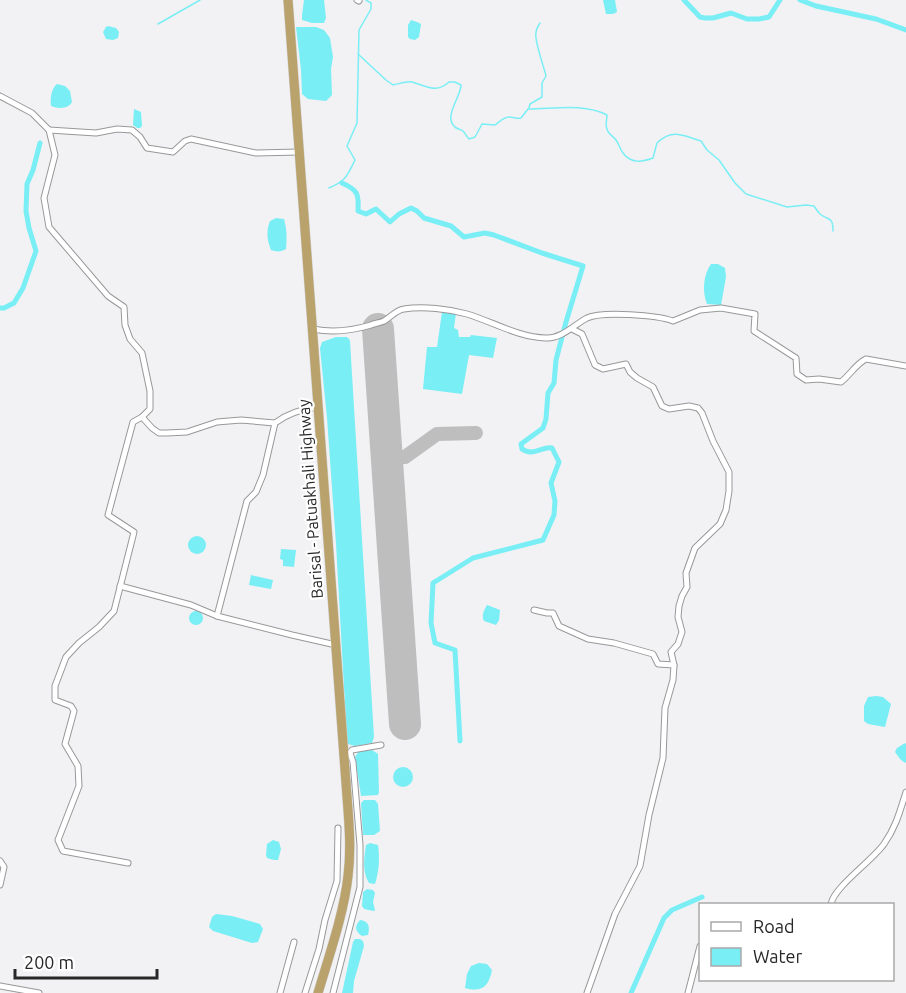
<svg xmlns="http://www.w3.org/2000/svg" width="906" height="993" viewBox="0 0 906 993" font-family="Ubuntu,sans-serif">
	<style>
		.water { fill: #79eef5 }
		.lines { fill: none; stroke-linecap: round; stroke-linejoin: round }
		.stream { stroke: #79eef5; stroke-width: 1.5 }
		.canal { stroke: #79eef5; stroke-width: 5 }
		.taxiway { stroke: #bebebe; stroke-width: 14 }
		.runway { stroke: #bebebe; stroke-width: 32 }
		.minor-casing { stroke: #979899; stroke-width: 7 }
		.trunk-casing { stroke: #d0d0d0; stroke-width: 10 }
		.minor { stroke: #fff; stroke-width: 5 }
		.trunk { stroke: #baa26c; stroke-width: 9 }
		.labels { text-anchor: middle; stroke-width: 4.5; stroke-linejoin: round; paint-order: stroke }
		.street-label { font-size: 16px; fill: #282828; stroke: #fff }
	</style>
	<rect width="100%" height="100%" fill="#f2f2f4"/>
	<g class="water">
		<polygon points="304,0 324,0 326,18 324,23 312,23 302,20 302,15"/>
		<polygon points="603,0 615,0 617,12 613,14 606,14"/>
		<polygon points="411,20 417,22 421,24 419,37 415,40 410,39 408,37 408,25"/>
		<polygon points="108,26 116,28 119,32 118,38 113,40 106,39 103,32 106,27"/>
		<polygon points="296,27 316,27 324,30 330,38 333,57 331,69 332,95 326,101 308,99 302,94 301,70"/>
		<path d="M57 84 65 86 70 91 72 102C68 109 59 109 51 106 50 99 51 89 57 84Z"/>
		<polygon points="134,109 141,112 142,126 140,128 137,128 133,125"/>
		<path d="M276 218 284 219C287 229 287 239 286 249 281 252 277 252 271 250 267 240 266 231 270 221Z"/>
		<path d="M711 264H718L725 268 726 277 721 305 707 304C702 292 703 275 711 264Z"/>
		<polygon points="442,312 456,313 454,328 458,330 459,337 470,337 471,335 497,338 493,358 469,355 462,394 423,389 427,347 437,347"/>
		<polygon points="336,337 347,337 349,339 350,341 374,737 372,743 355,746 348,744 347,741 336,544 327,418 320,348 322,342"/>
		<circle cx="197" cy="545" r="9"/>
		<polygon points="281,549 296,550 294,567 283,566 283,560 280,559"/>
		<polygon points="251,575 273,580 271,589 249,585"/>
		<path d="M487 605 500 610 499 620 496 625 484 621C481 616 484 610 487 605Z"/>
		<circle cx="196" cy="618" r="7"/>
		<polygon points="876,696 883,697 891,704 885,727 868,724 864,721 864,706 868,697"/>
		<polygon points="905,743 906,744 906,762 905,763 900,759 895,752 897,748"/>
		<polygon points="372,750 378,754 379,792 378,795 361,796 355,757 359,751"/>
		<circle cx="403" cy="777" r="10"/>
		<polygon points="364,800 375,800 378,804 380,831 374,835 363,835 361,803"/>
		<polygon points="273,840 279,842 281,849 278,860 274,860 267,858 266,855 267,844"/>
		<path d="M370 843 378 845C380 858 379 871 375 884L369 883C362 872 364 858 366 845Z"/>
		<polygon points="367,889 373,890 375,893 373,902 375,910 374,911 364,909 362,906 363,892"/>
		<polygon points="216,914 232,916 260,924 263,929 258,942 252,943 213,931 209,927 212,917"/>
		<path d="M360 920C369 921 370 927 368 935L362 936C355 931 354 927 360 920Z"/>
		<polygon points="355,939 360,939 363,941 364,946 354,981 353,993 342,993 353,942"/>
		<path d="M479 963 487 964 492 970C489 986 482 993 465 988L467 974 471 966Z"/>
	</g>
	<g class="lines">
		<g class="stream">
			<polyline points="158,24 200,0"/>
			<path d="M358 54 386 80 393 85C399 84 406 81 412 82 427 86 436 94 449 82H455L461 85C461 96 444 116 454 126 456 129 460 129 463 131 465 133 466 136 469 139L475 137 482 124 495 125C499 122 504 117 509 117 514 117 516 119 521 118L528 109C554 109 583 103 607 115 607 120 605 125 607 129 608 134 613 136 616 140 619 144 620 149 623 153 631 164 642 162 653 158L657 143C673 128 683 136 701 141L707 150 719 160 735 183 746 194 787 207 806 205 814 206C816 209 818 212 820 214 829 221 833 216 833 231"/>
			<path d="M529 108 530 104 542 97V83L546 76C544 67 534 40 536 33 536 29 538 26 540 23"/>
			<path d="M329 188C346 181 347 176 355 160L347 146 357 123 359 30 371 9V3L366 0"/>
		</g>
		<g class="canal">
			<polyline points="684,0 700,17 705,18 713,18 731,13 747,19 759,19 769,17 780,0"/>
			<polyline points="800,0 816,6 876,19 906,30"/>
			<path d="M342 183C358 190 359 194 358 211L366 214 376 209 390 222 399 214 411 208 417 211 424 218 451 226 464 237 485 233 494 235 542 253 583 266 566 322 556 360 554 383 548 393 546 419 543 428 521 444 522 449C533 457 542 446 552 448L559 462 551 483 555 501 554 515 543 540 473 558 433 583 431 623 435 643 455 650 460 741"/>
			<polyline points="0,308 4,308 14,303 23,288 36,251 29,228 26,211 27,184 33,170 40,143"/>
			<polyline points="631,993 664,918 672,910 702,897"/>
		</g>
		<polyline class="taxiway" points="387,458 405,457 437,434 476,433"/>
		<polyline class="runway" points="378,329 405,724"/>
		<defs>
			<g id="minor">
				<polyline points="357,0 359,1"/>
				<polyline points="0,96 32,113 49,130 55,155 44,198 49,227 108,296 124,307 125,325 130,339 142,353 150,391 150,409 142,417 133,422 108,515 134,532 114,611 99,627 79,643 66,657 55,686 55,700 71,706 74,711 65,744 78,766 79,786 58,840 63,851 128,863"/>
				<polyline points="49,130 96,133 117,129 132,130 140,137 147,148 173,152 185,141 191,139 256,153 299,152"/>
				<path d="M313 329C333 333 351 331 371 325 375 323 380 323 384 321 391 317 396 310 404 309 423 306 449 309 467 314 493 322 518 337 546 338 561 339 574 325 587 318 602 311 657 315 673 321L700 310 721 308 755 314 754 331 796 358 797 374 806 380 819 379 841 382C850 375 856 364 866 359L906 366"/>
				<polyline points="142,417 152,428 159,433 167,433 187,432 217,422 241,420 275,423"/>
				<polyline points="120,586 191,605 217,616 292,635 336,645"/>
				<polyline points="534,610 547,613 553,613 559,626 588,639 614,643 653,654 658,664 674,665 671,652 678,644 682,632 678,617 679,606 682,596 687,587 686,573 695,548 720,524 726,510 729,491 729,472 713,441 702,413 698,408 689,406 669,409 662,406 653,387 637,378 630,372 626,364 603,369 595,365 582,334 572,329"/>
				<path d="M217 616 247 501 256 492 263 475 275 423C288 413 302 409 318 407"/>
				<polyline points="0,861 4,867 0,885"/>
				<path d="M831 904C834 887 872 861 884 844 896 827 900 811 906 792"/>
				<polyline points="0,986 39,993"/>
				<polyline points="280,993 294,942"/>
				<polyline points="305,993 319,949 325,920 337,881 338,828"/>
				<polyline points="333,993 360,887 360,845 353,762 350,753 352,750 381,745"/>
				<polyline points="587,993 615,914 640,866 649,815 663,758 665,708 673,680 674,665"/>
				<polyline points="688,993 700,946"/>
			</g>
			<path id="trunk" d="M288 0 346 783C348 813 352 845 348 876 344 913 329 956 318 993"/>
		</defs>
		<use href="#minor" class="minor-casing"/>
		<use href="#trunk" class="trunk-casing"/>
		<use href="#minor" class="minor"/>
		<use href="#trunk" class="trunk"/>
	</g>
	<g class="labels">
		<g class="street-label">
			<text transform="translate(310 499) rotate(-94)" y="6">Barisal - Patuakhali Highway</text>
		</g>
	</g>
	<rect x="699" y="903" width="195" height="78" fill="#ffffff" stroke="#a9a9a9" stroke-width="1.5"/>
	<rect x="711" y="922" width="30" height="9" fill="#ffffff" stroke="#a9a9a9" stroke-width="1.5"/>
	<text x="753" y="933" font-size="18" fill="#282828">Road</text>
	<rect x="711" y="948" width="30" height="18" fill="#79eef5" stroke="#a9a9a9" stroke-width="1.5"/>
	<text x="753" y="963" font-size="18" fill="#282828">Water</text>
	<path d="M15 969v9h142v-9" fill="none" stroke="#282828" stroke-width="3"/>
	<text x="24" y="969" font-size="18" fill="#282828" stroke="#ffffff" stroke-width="4.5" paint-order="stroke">200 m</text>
</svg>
